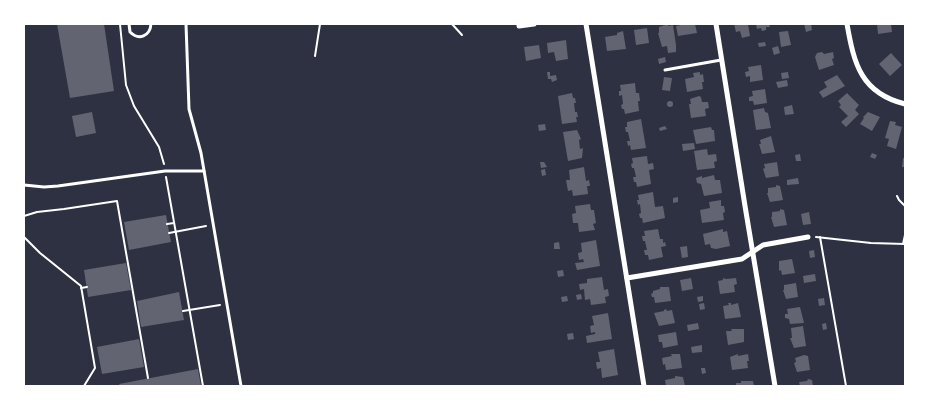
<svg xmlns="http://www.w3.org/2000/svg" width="929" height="410" viewBox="0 0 929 410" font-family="'PT Sans Narrow',sans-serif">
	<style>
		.building { fill: #626471 }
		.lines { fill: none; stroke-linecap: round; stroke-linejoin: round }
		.path { stroke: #fff; stroke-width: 2 }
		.service { stroke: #fff; stroke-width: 3 }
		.minor { stroke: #fff; stroke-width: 5 }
	</style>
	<rect width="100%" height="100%" fill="#2d3142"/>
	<g class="building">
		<polygon points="57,24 104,24 114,91 70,98"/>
		<polygon points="668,24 668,26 673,25 676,45 676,52 668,53 667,46 662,47 658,33 659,33 659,27"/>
		<polygon points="680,24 695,24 697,33 678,36 676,26 681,25"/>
		<polygon points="734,24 748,24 750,36 742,38 740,31 736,32"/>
		<polygon points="756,24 769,24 770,27 766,27 766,30 762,31 761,28 757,29"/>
		<polygon points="804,24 811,24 812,30 806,32"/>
		<polygon points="877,24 891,24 892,32 878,34"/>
		<polygon points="647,28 649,43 636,45 634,30"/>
		<polygon points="623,31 626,49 607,51 605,37 617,35 617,33"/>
		<polygon points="788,31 791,45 781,47 779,32"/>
		<polygon points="566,40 568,59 556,61 554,52 548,53 547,43"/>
		<polygon points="765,42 766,46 759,47 758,43"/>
		<polygon points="539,45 541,58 526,61 524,47"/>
		<polygon points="778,46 780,53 774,55 772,48"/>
		<polygon points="822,52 824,54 833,52 834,58 832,59 834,65 819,70 815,57 817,53"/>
		<polygon points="891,53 902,65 890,76 879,64"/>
		<polygon points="665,57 666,62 659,64 658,59"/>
		<polygon points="761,65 763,80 750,82 750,76 746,77 745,72 749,71 748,67"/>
		<polygon points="547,72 550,72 550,76 556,75 557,80 552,82 551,79 548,79"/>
		<polygon points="700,72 700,75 703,74 704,82 702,82 703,89 687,92 685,79 694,77 693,73"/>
		<polygon points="788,72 789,78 782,79 781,73"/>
		<polygon points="837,75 845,86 823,98 819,92 827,87 824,82"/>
		<polygon points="664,77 672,78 670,91 662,90"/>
		<polygon points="787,80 788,86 778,88 776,82"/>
		<polygon points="635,83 636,93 639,93 640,101 638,101 639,111 625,114 624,109 622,109 621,105 623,104 622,95 619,96 619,91 621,91 620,85"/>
		<polygon points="765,89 767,103 754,105 753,101 749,101 749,97 753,96 752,91"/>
		<polygon points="572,93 573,98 575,98 576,103 574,103 575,112 577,112 578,117 576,117 577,122 562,124 558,96"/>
		<polygon points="847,93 859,105 855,110 859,114 846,127 841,122 848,116 839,107 841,105 838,101"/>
		<polygon points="699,96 701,97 702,102 708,102 709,108 705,109 706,116 691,118 689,104 691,104 690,99"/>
		<circle cx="670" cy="104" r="3"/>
		<polygon points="792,105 794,114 785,115 784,107"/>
		<polygon points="764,108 765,112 768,113 771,128 756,130 753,110"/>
		<polygon points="92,112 96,133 76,137 72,116"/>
		<polygon points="868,112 880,117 872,131 860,124 864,118 863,117"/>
		<polygon points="641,119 646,148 631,150 630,145 628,146 627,141 630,141 628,132 626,132 625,127 627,127 627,122"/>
		<polygon points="890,121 896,122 895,125 902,127 896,149 887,146 889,139 885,138"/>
		<polygon points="545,124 546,130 539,131 538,125"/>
		<polygon points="665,126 667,129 660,131 659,128"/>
		<polygon points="711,127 712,130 714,130 715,141 696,144 693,130"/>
		<polygon points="577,130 581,139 579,140 580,149 583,148 582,158 568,161 563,132"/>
		<polygon points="771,136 775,152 762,154 759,144 761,144 760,140"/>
		<polygon points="694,143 695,149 683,151 682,144"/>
		<polygon points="707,149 708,155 716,154 717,161 714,162 715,168 697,170 694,151"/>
		<polygon points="872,153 877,155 875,159 870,157"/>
		<polygon points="800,154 801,161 796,161 795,155"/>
		<polygon points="647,156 648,164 653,163 654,169 649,170 651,184 637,187 636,182 634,182 633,177 636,177 634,168 632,168 631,164 633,163 632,158"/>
		<polygon points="903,158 905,158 905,167 902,167"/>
		<polygon points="540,162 544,162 547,167 541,168"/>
		<polygon points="777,162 779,176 766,178 763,169 765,168 764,164"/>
		<polygon points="584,167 586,181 589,180 590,186 587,186 588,194 573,196 572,190 568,191 566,180 570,180 569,170"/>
		<polygon points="545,169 546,175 542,176 541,170"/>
		<polygon points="714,175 715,180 720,180 722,193 704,196 701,184 697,183 696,178 702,176 702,178"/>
		<polygon points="798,178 799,184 787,185 787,180"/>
		<polygon points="776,185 780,186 783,200 770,202 767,193 768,193 768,188 776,187"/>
		<polygon points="653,192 655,207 663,206 665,218 643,223 642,218 640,218 639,214 641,213 640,204 638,205 637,200 639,200 638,195"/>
		<polygon points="678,197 678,202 673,203 673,198"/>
		<polygon points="721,200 721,206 724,206 725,212 723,213 724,220 702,223 700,210 710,208 709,202"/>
		<polygon points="590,204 591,210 594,210 596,223 593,224 595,230 579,232 578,223 573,223 572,214 576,213 575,206"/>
		<polygon points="780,209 784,210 787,225 774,227 771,217 772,217 772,212 780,211"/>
		<polygon points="809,212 811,224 803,225 801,214"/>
		<polygon points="166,215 171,242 129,250 124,222"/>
		<polygon points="658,229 660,239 663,239 663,243 665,242 666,246 661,247 663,257 649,260 648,255 645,255 644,250 647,250 645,241 643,241 642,236 645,236 644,231"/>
		<polygon points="723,229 723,232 727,231 730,246 716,249 711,248 710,244 705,245 703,234"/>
		<polygon points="596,240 600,266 577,270 575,263 584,262 583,259 579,260 578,253 582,252 581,243"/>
		<polygon points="559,242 560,249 554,249 554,243"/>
		<polygon points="687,246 688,257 682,258 680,247"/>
		<polygon points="814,250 815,257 810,258 809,251"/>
		<polygon points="792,259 795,273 782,275 781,270 779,271 779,261"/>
		<polygon points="126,263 131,290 88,297 84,270"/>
		<polygon points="563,270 564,276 558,277 557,271"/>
		<polygon points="815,274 816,281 804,283 803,276"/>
		<polygon points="602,277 604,290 608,289 609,296 605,297 606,303 591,305 590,299 585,300 584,289 580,290 579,284 587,283 587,279"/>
		<polygon points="691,278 693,289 682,291 680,280"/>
		<polygon points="723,278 726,279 736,278 737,284 734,285 735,292 720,294 718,281 723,280"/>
		<polygon points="796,283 798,297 786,299 783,290 784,290 784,285"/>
		<polygon points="660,287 669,287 671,301 655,303 654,297 652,297 651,294 653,293 653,291 660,289"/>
		<polygon points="179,292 184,320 141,327 137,301"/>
		<polygon points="581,294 582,299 577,300 576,295"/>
		<polygon points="567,296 568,301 562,302 561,297"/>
		<polygon points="703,296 703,301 698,302 697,297"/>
		<polygon points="824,298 825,305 819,306 818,299"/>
		<polygon points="704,303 705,309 700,310 699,304"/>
		<polygon points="728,303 731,303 731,305 738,303 741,317 725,319 723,306 729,305"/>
		<polygon points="800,307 804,323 790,324 789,319 785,318 785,314 788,314 787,309"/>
		<polygon points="666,309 667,311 672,310 675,323 659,326 654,313 664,311 664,310"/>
		<polygon points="608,313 612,339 587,343 586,336 595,334 595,332 591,333 590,326 594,325 592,316"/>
		<polygon points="698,323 699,329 688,331 687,325"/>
		<polygon points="826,323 827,329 823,330 822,324"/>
		<polygon points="803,326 806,346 794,348 790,338 792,338 791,328"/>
		<polygon points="731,329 744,329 744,342 728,345 726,331 732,331"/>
		<polygon points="676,332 678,345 663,348 662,342 659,342 658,335"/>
		<polygon points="573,333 574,339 568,340 567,334"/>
		<polygon points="139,339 144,367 102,374 97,347"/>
		<polygon points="702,345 702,352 692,353 691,347"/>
		<polygon points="614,349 618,375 602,378 601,368 597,369 596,362 600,362 598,352"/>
		<polygon points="671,354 680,354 682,368 666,370 665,364 663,365 662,358 672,356"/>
		<polygon points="738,354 738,356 748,354 749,361 747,361 748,368 732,370 730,357"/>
		<polygon points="804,355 808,356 810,370 797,372 794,363 796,362 795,358"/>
		<polygon points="701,368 705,368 706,373 702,374"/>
		<polygon points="198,369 201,386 120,386 119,384"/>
		<polygon points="675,376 683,377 685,386 666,386 665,380 675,378"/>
		<polygon points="808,379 812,380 813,386 800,386 799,382 807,381"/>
		<polygon points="741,381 753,381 754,386 736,386 736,383 741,383"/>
	</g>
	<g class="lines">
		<g class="path">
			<polyline points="120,24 126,85 134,106 159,147 164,164"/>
			<polyline points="452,24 462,35"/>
			<polyline points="315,56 320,24"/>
			<polyline points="166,177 203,386"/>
			<polyline points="897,196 899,200 905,206"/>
			<polyline points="24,216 37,212 64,209 117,201 148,378"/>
			<polyline points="167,224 174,223"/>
			<polyline points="169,233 206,226"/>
			<polyline points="24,237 40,253 81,286 95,368 84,386"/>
			<polyline points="816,237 871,243 905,244"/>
			<polyline points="820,237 846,386"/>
			<polyline points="903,244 905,235"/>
			<polyline points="81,288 87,287"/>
			<polyline points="183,311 220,305"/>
		</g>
		<g class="service">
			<path d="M129 24 130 32C139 41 150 36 151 24"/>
			<polyline points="186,24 189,109 201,153 241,386"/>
			<polyline points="665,70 721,60"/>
			<polyline points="24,185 44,187 58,186 165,171 204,171"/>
		</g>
		<g class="minor">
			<polyline points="586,24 644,386"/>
			<polyline points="716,24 745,206 775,386"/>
			<path d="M847 24C854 64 861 93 905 104"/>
			<polyline points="519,26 534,24"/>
			<polyline points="627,278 742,259 763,245 808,237"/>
		</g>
	</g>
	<rect width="929" height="410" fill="none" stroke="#ffffff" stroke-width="50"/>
</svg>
